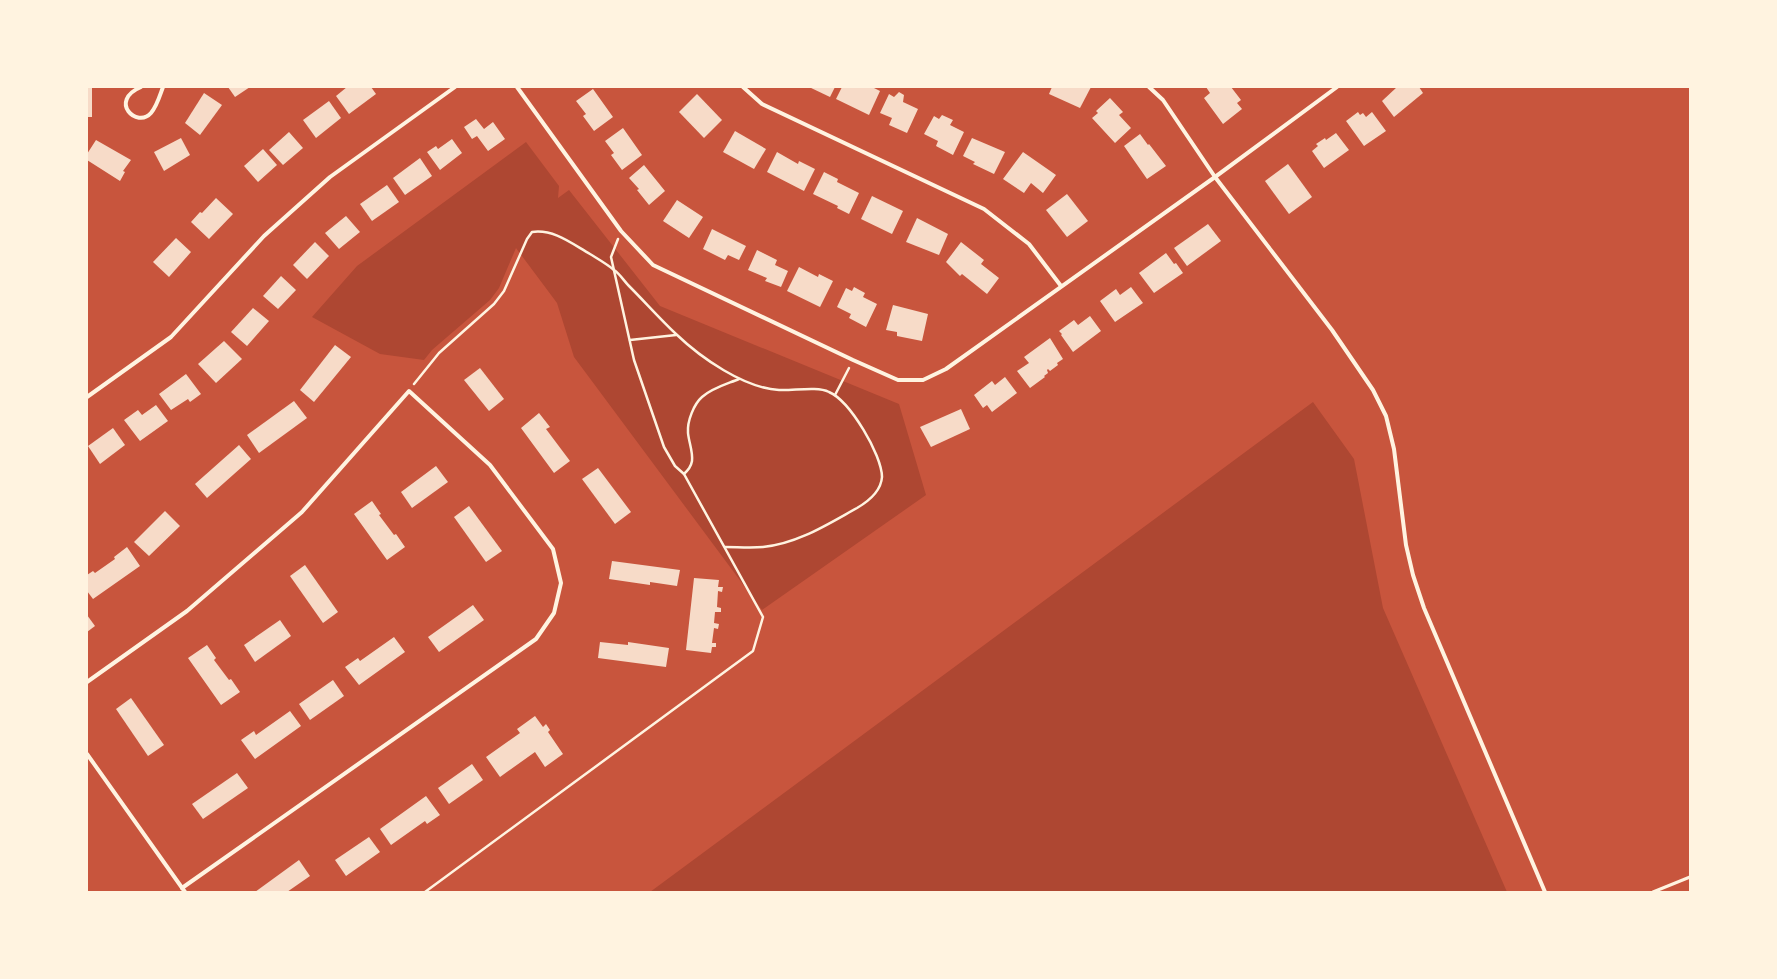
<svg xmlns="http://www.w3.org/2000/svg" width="1777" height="979" viewBox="0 0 1777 979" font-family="Karla,sans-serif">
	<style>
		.green { fill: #ae4732 }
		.building { fill: #f7dbc8 }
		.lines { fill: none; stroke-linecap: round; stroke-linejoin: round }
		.path { stroke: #fff3e0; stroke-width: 2.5 }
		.service { stroke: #fff3e0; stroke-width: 3 }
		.minor { stroke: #fff3e0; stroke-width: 4 }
	</style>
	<rect width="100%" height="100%" fill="#c8553d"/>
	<g class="green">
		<polygon points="526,142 559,186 558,198 569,190 660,306 899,404 926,495 762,610 574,357 557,303 516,248 499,288 490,300 432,350 424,360 380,354 312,317 357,266"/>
		<polygon points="1313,402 1354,459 1383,608 1507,892 650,892"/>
	</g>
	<g class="building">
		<rect x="87" y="87" width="5" height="30"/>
		<polygon points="228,87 250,87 235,97"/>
		<polygon points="347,87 371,87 376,94 349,114 336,96"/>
		<polygon points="809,87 835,87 830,97"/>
		<polygon points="842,87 872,87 880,91 869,115 836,99"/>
		<polygon points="1052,87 1091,87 1080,108 1049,94"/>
		<polygon points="1206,87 1231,87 1241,100 1237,103 1242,109 1223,124 1204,98 1210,93"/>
		<polygon points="1397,87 1419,87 1423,93 1394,117 1382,101"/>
		<polygon points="593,89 613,117 594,131 583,116 586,114 576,101"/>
		<polygon points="899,92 904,95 903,102 918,109 907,133 889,125 892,118 880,113 889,94 894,97"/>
		<polygon points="204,93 222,105 200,135 185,123"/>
		<polygon points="697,94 722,120 704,138 679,112"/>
		<polygon points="1110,98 1123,112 1119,115 1131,128 1115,143 1092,118 1098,113 1096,111"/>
		<polygon points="329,101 341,118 316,138 303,120"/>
		<polygon points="1358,112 1360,115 1363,113 1366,117 1372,112 1386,131 1364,146 1346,121"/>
		<polygon points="942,115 953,120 950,125 964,132 953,155 936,146 938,141 924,134 934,116 939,119"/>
		<polygon points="476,119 484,129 493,122 505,139 488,151 477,136 472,139 464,127"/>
		<polygon points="623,128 642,155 622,170 611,155 614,153 605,141"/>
		<polygon points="735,131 766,149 754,169 723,152"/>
		<polygon points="289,132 303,148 283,165 269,150"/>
		<polygon points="1336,133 1349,150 1324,168 1312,151 1318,146 1316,144 1325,138 1326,140"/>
		<polygon points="1140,134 1148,145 1149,144 1166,166 1147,179 1124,146"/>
		<polygon points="181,138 190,155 164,171 154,152"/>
		<polygon points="972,138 1005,152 994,174 973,164 975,162 963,156"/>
		<polygon points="452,139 462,153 440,170 427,152 436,146 438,149"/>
		<polygon points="96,140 131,160 123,171 125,172 120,181 87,160 87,154"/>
		<polygon points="263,149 277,165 258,182 244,166"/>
		<polygon points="777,152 798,164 799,161 815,169 804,191 767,172"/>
		<polygon points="1023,152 1056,175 1043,193 1031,183 1024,193 1003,179"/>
		<polygon points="420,158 432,176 405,195 393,178"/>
		<polygon points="1288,164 1312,197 1289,214 1265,181"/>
		<polygon points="644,165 665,191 649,205 637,190 639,189 629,178"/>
		<polygon points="824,172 838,179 837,182 859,193 849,214 837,208 838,206 813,194"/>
		<polygon points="387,185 399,202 372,221 360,204"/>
		<polygon points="1067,194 1088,221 1067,237 1046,210"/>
		<polygon points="872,196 903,211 892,234 861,219"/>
		<polygon points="216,198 233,214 209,239 191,222 200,212 202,213"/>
		<polygon points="677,200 703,217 689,238 663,221"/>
		<polygon points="346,216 360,232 339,249 325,233"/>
		<polygon points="917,218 948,234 939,255 906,242"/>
		<polygon points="1208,224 1221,241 1187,266 1174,248"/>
		<polygon points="712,229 746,246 739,260 728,255 725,260 703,249"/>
		<polygon points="176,238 191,252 169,277 153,262"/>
		<polygon points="315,242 329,256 307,279 293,265"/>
		<polygon points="961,242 984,260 981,264 999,278 987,294 962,274 960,276 946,262"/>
		<polygon points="757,250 777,260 775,265 788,271 781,287 765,281 767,278 748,270"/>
		<polygon points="1166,253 1174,264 1176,263 1183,273 1154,293 1139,273"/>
		<polygon points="799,267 818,277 819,274 833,281 820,307 787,291"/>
		<polygon points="281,276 296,290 278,309 263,296"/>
		<polygon points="854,287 865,293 863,297 877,304 866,327 849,318 851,314 837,307 846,288 852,291"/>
		<polygon points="1131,287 1143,303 1115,322 1100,301 1116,289 1120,295"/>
		<polygon points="893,305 928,314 922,341 897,336 897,332 886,330"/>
		<polygon points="253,308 269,321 247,346 231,332"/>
		<polygon points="1090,316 1101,331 1073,352 1061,335 1062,334 1059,331 1074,320 1078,325"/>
		<polygon points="1050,338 1063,359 1057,363 1058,365 1050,371 1048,369 1047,370 1048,373 1044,376 1045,377 1030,388 1017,371 1029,363 1024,357"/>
		<polygon points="224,341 242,359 216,383 198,364"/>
		<polygon points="335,345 351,357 314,402 300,390"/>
		<polygon points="480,368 504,399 489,411 464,380"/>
		<polygon points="186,374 201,394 190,402 188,399 171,410 159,394"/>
		<polygon points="1005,377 1017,393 992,412 987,405 983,408 974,395 992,381 995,385"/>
		<polygon points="294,401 307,418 259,453 247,435"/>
		<polygon points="156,405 168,421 140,441 124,420 138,410 142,415"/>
		<polygon points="961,409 970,429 931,447 920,427"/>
		<polygon points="539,413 550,427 546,429 570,461 554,473 521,428"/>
		<polygon points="113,428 125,445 100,464 88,446"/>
		<polygon points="239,445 251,459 207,498 195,484"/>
		<polygon points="436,466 448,482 412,508 401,492"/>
		<polygon points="598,468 631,512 615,524 582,479"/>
		<polygon points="372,501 381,514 379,515 394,535 396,534 405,547 387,560 354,514"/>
		<polygon points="469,506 502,551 486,562 454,517"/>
		<polygon points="165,511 180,526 149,556 134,542"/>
		<polygon points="127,547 140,566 93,599 87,591 87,575 93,571 95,573 115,559 114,557"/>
		<polygon points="612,561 680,570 677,586 650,582 650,585 609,579"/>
		<polygon points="305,565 338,612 323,623 290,576"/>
		<polygon points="694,578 719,580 718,587 723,587 722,592 718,591 717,607 721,608 721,612 715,612 714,623 719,624 718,629 714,628 712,643 716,643 716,647 712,647 711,653 686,650"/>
		<polygon points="473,605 484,620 439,652 428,637"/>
		<polygon points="87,615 95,626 87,632"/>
		<polygon points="280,620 291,636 255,662 244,645"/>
		<polygon points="394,637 405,652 359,685 345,667 358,658 360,661"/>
		<polygon points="600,642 628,645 628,642 669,648 666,667 598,658"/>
		<polygon points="207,645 216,658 214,660 229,680 231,679 240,692 221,705 188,658"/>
		<polygon points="333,680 344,696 310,720 299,704"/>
		<polygon points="131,698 164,745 148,756 116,709"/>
		<polygon points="290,711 301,726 255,759 241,740 254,731 256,735"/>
		<polygon points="535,716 543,727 546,724 550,730 548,732 563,754 545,767 535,752 500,777 486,757 520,733 517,729"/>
		<polygon points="472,764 483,780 449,804 438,788"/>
		<polygon points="237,773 248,788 203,819 192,804"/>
		<polygon points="426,796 440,815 427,824 425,821 391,845 380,829"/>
		<polygon points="369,837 380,852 346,876 335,860"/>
		<polygon points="299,860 310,876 287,892 255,892"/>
	</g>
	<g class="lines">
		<g class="path">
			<polyline points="630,340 676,335"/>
			<path d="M414 384 439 353 494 304 504 291 527 239 532 232C554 229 571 243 590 254 598 259 607 264 614 270 620 274 624 281 629 286 645 302 660 319 676 334 701 358 744 388 779 390 793 391 817 386 829 392 850 401 882 455 882 477 881 491 869 501 857 508 828 524 797 544 763 547 751 548 737 547 725 547"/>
			<polyline points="835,395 849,368"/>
			<path d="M684 474C688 470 691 467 692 461 693 451 689 443 688 433 687 421 694 404 702 397 712 388 727 384 739 379"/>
			<polyline points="425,892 753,651 763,617 684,474 675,466 664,447 634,360 611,257 618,239"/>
		</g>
		<polyline class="service" points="1653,892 1690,877"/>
		<g class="minor">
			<path d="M141 87C108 101 137 129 151 113 157 106 160 95 163 87"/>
			<polyline points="517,87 621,231 653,265 853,360 898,380 923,380 946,369 1215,177 1337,87"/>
			<polyline points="743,87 762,104 984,209 1029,244 1061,286"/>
			<polyline points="1149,87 1163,100 1215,177 1332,330 1373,390 1386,416 1394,449 1406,545 1413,575 1424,608 1545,892"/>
			<polyline points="87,397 171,337 264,236 330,177 455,87"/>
			<polyline points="87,682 187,611 302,512 409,391 490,465 553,549 561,583 554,613 536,639 182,888"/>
			<polyline points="87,754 185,892"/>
		</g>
	</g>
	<rect width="1777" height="979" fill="none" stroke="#fff3e0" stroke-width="176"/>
</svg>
